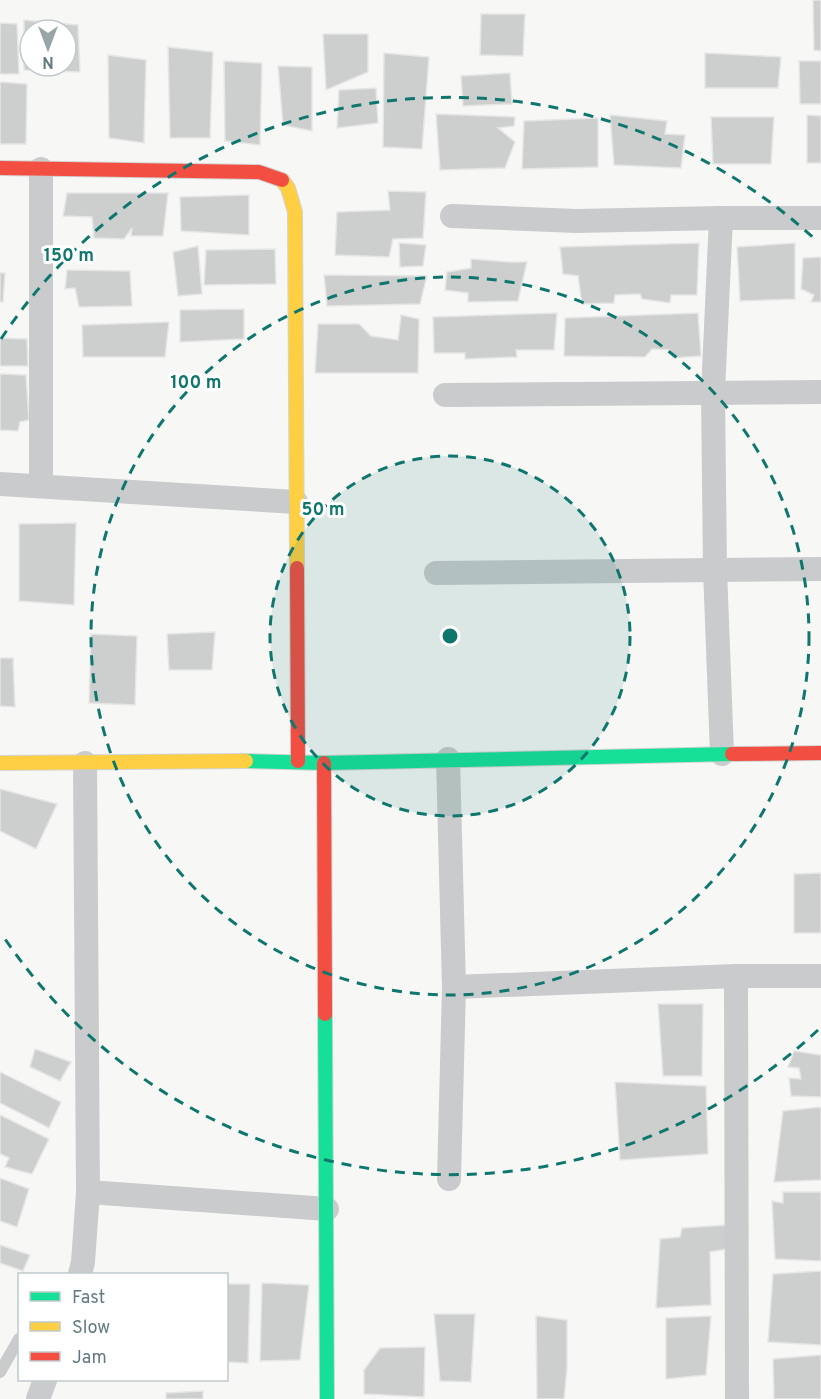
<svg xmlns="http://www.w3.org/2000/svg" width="821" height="1399" viewBox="0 0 821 1399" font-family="Overpass,sans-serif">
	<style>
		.building { fill: #cdcfcf; stroke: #e6e6e6; stroke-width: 1.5; fill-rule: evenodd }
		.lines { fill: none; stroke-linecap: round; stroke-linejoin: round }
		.fast-casing { stroke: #d2d4d4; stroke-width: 16 }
		.slow-casing { stroke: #d2d4d4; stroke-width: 16 }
		.jam-casing { stroke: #d2d4d4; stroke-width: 16 }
		.lane { stroke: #c9cbcc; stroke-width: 12 }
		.street { stroke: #c9cbcc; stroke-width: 24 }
		.fast { stroke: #16e098; stroke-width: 14 }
		.slow { stroke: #ffcf43; stroke-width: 14 }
		.jam { stroke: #f24e42; stroke-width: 14 }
		.ring { fill: none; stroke: #0f766e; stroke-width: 3; stroke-dasharray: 10 8 }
		.centre { fill: #0f766e; stroke: #fff; stroke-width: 3 }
		.ring-label { font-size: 18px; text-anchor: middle; font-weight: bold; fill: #0f766e; stroke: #fff; stroke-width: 6; stroke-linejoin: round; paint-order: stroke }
	</style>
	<rect width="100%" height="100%" fill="#f7f7f6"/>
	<g class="building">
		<polygon points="813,0 821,0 821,51 814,50"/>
		<polygon points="481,14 525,14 523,56 480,55"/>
		<path d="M24 20 78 25 80 72 24 70ZM30 30H66V66H30Z"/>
		<polygon points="0,23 17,24 19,74 0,74"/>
		<polygon points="323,34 368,34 368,72 326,90"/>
		<polygon points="168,47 213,52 210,138 170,138"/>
		<polygon points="384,53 429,57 422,149 383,147"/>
		<polygon points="705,53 781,57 778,88 705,88"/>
		<polygon points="108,55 146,60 144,143 109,138"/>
		<polygon points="224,61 262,63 260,145 225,141"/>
		<polygon points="799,61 821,61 821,104 800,104"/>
		<polygon points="278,66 312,67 312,131 283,125"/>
		<polygon points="510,73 512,104 463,106 461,76"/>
		<polygon points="0,82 27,84 26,144 0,144"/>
		<polygon points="376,88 378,123 337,128 339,90"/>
		<polygon points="436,114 515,117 514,126 498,128 515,142 505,168 440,170"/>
		<polygon points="610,115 667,121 665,134 685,135 681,168 614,165"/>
		<polygon points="807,115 821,116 821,163 807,163"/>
		<polygon points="711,117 774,117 771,164 713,164"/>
		<polygon points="598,118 598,167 522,169 524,121"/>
		<polygon points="388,191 426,192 423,238 393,239 389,257 335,255 337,212 390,210"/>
		<polygon points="67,193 168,193 163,236 131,236 132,228 124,239 94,238 92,217 63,216"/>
		<polygon points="249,195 249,235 181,231 180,197"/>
		<polygon points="399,243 426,245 423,266 400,267"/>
		<polygon points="699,243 697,295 671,295 670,303 642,299 640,294 615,295 614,303 582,304 578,276 563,274 560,247"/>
		<polygon points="795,243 795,299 740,301 737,247"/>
		<polygon points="198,246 202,294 178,296 173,252"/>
		<polygon points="275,249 276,284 204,285 206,250"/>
		<polygon points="821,257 821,302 811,302 814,295 801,289 803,258"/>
		<polygon points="471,259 509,262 527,262 518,301 468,302 468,293 445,290 447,272 471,268"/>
		<polygon points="67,270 130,271 132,306 79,307 75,288 65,289"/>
		<polygon points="0,273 5,273 3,302 0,302"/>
		<polygon points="324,275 427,276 420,304 327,306"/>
		<polygon points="244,309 244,339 180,342 180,310"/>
		<polygon points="557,313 554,350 516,350 517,357 465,359 465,353 434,353 433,317"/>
		<polygon points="698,313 701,356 673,358 670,350 652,349 645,357 564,356 565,318"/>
		<polygon points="401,315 419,319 418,373 315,373 318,324 359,324 371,336 398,340"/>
		<polygon points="169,322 165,357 83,357 82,325"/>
		<polygon points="0,338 27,339 28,366 0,366"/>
		<polygon points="0,374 26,375 29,420 20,422 18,431 0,430"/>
		<polygon points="76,523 74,605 19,601 19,524"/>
		<polygon points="215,632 212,670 169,670 167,634"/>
		<polygon points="91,634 137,636 135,705 89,703"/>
		<polygon points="0,658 13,658 15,707 0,706"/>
		<polygon points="0,789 57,804 36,849 0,831"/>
		<polygon points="821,873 821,933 794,933 794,874"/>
		<polygon points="658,1004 703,1004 702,1076 663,1076"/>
		<polygon points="35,1049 71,1062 60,1081 30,1067"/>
		<polygon points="794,1051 821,1055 821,1097 791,1096 789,1078 801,1079 799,1068 788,1067"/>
		<polygon points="0,1072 61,1102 49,1128 0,1103"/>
		<polygon points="615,1082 706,1086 708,1154 620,1160"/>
		<polygon points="821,1107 821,1180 774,1182 783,1111"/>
		<polygon points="0,1115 49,1139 32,1174 5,1167 9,1158 0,1154"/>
		<polygon points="0,1178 29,1189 17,1227 0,1221"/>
		<polygon points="783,1192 821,1192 821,1261 775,1259 772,1201 783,1203"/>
		<polygon points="727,1225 727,1249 710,1252 711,1305 656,1308 660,1239 680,1237 682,1228"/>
		<polygon points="0,1245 30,1255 23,1271 0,1263"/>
		<polygon points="821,1271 821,1345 768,1342 773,1274"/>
		<polygon points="262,1283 309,1285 300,1360 260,1361"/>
		<polygon points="226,1284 250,1284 248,1363 226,1362"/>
		<polygon points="434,1314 475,1314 471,1382 440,1381"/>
		<polygon points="536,1316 567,1320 567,1369 564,1399 537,1399"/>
		<polygon points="711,1316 706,1375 666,1379 666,1318"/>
		<polygon points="425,1347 424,1397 364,1394 364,1370 380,1348"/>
		<polygon points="821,1355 821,1399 774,1399 773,1359"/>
		<polygon points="203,1391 203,1399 166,1399 166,1393"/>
	</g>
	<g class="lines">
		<defs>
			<g id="fast">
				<polyline points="246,761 324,763 732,754"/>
				<polyline points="325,1014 327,1399"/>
			</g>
			<g id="slow">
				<polyline points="282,180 288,188 295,212 297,568"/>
				<polyline points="0,763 246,761"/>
			</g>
			<g id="jam">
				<polyline points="0,168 259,172 282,180"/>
				<polyline points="297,568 298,761"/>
				<polyline points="732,754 821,753"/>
				<polyline points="324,763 325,1014"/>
			</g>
		</defs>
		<use href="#fast" class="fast-casing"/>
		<use href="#slow" class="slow-casing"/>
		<use href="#jam" class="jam-casing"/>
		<polyline class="lane" points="0,1372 19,1339"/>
		<g class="street">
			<polyline points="41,169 41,486"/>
			<polyline points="452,216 576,221 721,218 821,218"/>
			<polyline points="721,218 713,392 715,569 722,754"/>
			<polyline points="445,395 821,392"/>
			<polyline points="0,484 296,502"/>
			<polyline points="436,573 821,569"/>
			<polyline points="448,759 454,987 449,1179"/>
			<polyline points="736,976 737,1399"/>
			<polyline points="454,987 736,976 821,976"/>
			<polyline points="88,1192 327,1209"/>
			<polyline points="80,1274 83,1262 88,1192 85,763"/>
			<polyline points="38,1399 45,1380"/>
		</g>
		<use href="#fast" class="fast"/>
		<use href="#slow" class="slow"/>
		<use href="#jam" class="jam"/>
	</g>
	<circle cx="450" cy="636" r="180" fill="#0f766e" fill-opacity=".12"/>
	<g class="ring">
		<circle cx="450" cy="636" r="180"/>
		<circle cx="450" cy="636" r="359"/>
		<path d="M818 1030A539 539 0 0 1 1 933M1 339A539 539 0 0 1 818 242"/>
	</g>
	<circle cx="450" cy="636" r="9" class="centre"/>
	<g class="ring-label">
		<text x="69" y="261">150 m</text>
		<text x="196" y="388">100 m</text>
		<text x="323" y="515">50 m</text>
	</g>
	<rect x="18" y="1273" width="210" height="108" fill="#ffffff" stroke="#c0cacc" stroke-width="1.5"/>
	<rect x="30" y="1292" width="30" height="9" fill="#16e098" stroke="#c0cacc" stroke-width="1.5"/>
	<text x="72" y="1303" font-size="18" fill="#627a80">Fast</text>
	<rect x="30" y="1322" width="30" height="9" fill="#ffcf43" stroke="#c0cacc" stroke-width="1.5"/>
	<text x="72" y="1333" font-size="18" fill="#627a80">Slow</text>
	<rect x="30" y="1352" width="30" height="9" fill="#f24e42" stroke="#c0cacc" stroke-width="1.5"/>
	<text x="72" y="1363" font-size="18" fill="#627a80">Jam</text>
	<g transform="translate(48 48) rotate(180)"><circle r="28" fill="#ffffff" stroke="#c0cacc" stroke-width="1.5"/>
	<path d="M0-4.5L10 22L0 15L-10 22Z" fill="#96a6a9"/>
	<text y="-9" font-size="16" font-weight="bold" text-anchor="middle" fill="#627a80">N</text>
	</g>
</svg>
